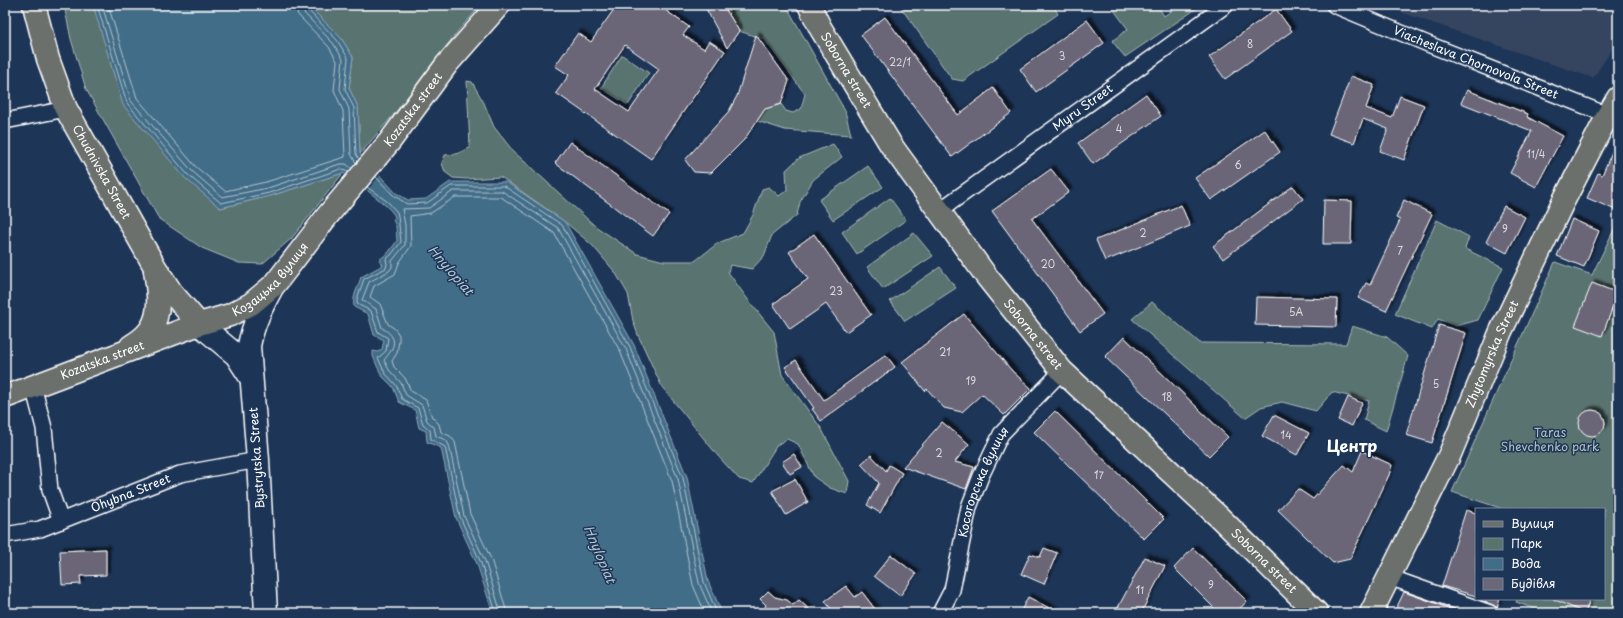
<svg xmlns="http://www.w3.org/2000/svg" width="1623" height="618" viewBox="0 0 1623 618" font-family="'Playpen Sans',sans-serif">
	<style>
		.built { fill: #344461 }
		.green { fill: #59736f; stroke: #acb9b7 }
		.water { fill: #426d88; stroke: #8ea7b8 }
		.pier { fill: #1d3557 }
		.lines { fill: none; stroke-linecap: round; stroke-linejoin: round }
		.shore { stroke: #b3c5cf; stroke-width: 1 }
		.building { fill: #6b6678; stroke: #fff; fill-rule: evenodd; filter: url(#shadow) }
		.street-casing { stroke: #fff; stroke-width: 18 }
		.secondary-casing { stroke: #fff; stroke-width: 25 }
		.primary-casing { stroke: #fff; stroke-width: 25 }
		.street { stroke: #1d3557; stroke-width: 15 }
		.secondary { stroke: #1d3557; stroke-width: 22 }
		.primary { stroke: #6c706d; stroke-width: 22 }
		.labels { text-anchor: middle; stroke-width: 3; stroke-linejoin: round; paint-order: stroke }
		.number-label { font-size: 10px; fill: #dad9dd }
		.street-label { font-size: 12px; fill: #fff; stroke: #1d3557 }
		.park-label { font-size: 12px; fill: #b4c0be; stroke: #1d3557 }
		.water-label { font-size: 13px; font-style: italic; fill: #b3c5cf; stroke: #1d3557 }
		.district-label { font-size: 16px; font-weight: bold; fill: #fff; stroke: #1d3557 }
	</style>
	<defs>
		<filter id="shadow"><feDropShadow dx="3.5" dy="-3.5" stdDeviation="1" flood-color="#0009"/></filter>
	</defs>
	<rect width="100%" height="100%" fill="#1d3557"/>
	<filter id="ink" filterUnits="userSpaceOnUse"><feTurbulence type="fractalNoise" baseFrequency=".025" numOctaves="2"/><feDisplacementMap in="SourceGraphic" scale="8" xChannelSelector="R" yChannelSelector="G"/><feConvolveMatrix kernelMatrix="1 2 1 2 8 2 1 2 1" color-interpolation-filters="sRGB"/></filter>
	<g filter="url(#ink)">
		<polygon class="built" points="1380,5 1618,5 1618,41 1593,78"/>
		<g class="green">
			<polygon points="64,5 93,5 94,10 220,208 270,196 343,173 292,238 262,264 239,263 202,248 159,219 86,89 71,39"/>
			<polygon points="308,5 481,5 458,31 395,113 360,154 358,107 349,88 353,57 341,38"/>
			<polygon points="723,5 786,5 845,111 851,135 785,130 757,121 765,109 781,104 786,111 793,113 801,109 805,94 764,39 739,31"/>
			<polygon points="899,5 1053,5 1058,14 963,81 952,79"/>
			<polygon points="1110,5 1157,5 1164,16 1180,5 1202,5 1125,57 1112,41 1128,29"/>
			<polygon points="622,55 649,73 628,105 601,88"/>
			<polygon points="467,81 472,82 484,103 494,127 513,151 595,226 637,254 664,261 695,261 718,243 743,233 753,215 762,189 769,187 779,196 787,190 786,170 799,158 833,144 842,157 813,180 800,202 797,215 772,235 764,256 752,269 730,265 728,272 749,301 774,332 782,375 821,428 849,481 847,494 830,488 814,477 798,444 787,439 777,445 753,483 739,479 718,456 662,387 638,335 633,321 628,294 615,272 592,245 565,222 501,177 466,179 453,178 445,172 442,163 445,155 456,154 470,148"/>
			<polygon points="868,166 883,187 833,220 819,200"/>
			<polygon points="890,198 906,220 857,254 842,232"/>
			<polygon points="1437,220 1469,237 1465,249 1503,267 1478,320 1456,326 1438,319 1432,329 1395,314"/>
			<polygon points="1618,221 1618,613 1545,613 1516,602 1517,599 1604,599 1604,509 1503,509 1452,492 1555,262 1592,275"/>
			<polygon points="914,233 933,256 883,289 867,267"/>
			<polygon points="940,267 956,288 905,321 890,301"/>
			<polygon points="1152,302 1200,343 1346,344 1352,326 1387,337 1408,356 1386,431 1364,420 1369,401 1332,392 1316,411 1282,402 1261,407 1245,418 1132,319"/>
		</g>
		<path class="water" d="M93 5H308L341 38 353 57 349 88 358 107 360 154 396 193 408 200 426 199 450 182H506L565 222 634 345 687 477 708 581 722 613H493L477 564 456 518 441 448 427 442 426 431 419 428 415 410 399 402 393 387 382 376 377 366 373 356V351L378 352 382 349 384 340 374 335 368 314 354 307C352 296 358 288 361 277L383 265 379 260 388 253 397 241 396 226 393 220 395 217C391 206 354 181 343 173L270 196 220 208 185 178 123 105Z"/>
		<polygon class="pier" points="362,154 381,174 365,193 344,176"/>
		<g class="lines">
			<g class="shore">
				<polyline points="97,5 127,103 188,175 221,203 269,193 341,169 348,172"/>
				<polyline points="102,5 131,101 192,171 222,197 268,188 340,164 346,164 351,168"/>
				<polyline points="108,5 137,98 196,167 225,191 266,182 345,157 343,111 334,90 337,61 329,47 298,15 295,5"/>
				<polyline points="301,5 303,12 333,43 343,59 340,89 349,109 351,154 356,163"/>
				<polyline points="306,5 307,9 337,40 348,58 345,89 354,108 356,154 359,159"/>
				<polyline points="376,177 393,195 407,204 427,203 451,186 504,186 562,225 630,347 683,478 704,582 717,613"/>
				<polyline points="367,187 388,202 397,212 398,216 401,242 391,255 386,259 387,264 386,268 364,279 357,299 357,304 371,311 378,332 388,338 386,351 378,358 385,373 396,385 402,399 418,408 423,424 430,430 431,439 445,447 460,517 481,563 496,613"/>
				<path d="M501 613 485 561 464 516 449 445 446 440 436 436 434 427 427 421 422 405 406 395 401 383 389 370 384 360C395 347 399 338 382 328L376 309 362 300 369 282 389 271 392 267V261L405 245V225L402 209 429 208 453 191H502L558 228 626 349 678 479 699 583 712 613"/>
				<polyline points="507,613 491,559 470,514 455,442 450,436 441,432 439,424 432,417 426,400 411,391 405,378 394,367 392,361 397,353 399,341 399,335 395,329 388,324 380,304 370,297 374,286 395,274 399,263 411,246 410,216 431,213 455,197 501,197 554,233 620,351 672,481 693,585 705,613"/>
			</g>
		</g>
		<g class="building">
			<path d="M617 5H658L689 27 683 35 704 49 709 41 725 51 651 159 556 93 569 75 555 66 578 33 591 42ZM625 45 659 69 629 112 595 89Z"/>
			<polygon points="704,5 723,5 739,31 727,48"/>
			<polygon points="1276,9 1292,31 1225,79 1209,57"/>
			<polygon points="885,17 958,115 993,88 1011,113 952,157 861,35"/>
			<polygon points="1087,20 1104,43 1036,92 1020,69"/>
			<polygon points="756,35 789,81 781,104 765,109 744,140 711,173 694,172 685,160 729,111 737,96"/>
			<polygon points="1351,76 1374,85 1366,108 1392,118 1400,96 1424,105 1404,160 1380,151 1388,129 1363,119 1354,143 1329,134"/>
			<polygon points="1467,90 1528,114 1527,117 1563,136 1536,187 1510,173 1532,131 1461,103"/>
			<polygon points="1146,94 1161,116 1093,164 1078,143"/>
			<polygon points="1265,130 1280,152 1211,200 1195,178"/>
			<polygon points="1618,138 1618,211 1587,198 1598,173 1602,175"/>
			<polygon points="570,142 669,214 653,236 555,163"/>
			<polygon points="1051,169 1069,192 1032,219 1103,314 1080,331 992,211"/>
			<polygon points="1293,186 1303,199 1223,259 1213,246"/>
			<polygon points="1324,200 1352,201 1351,244 1323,244"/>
			<polygon points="1404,200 1432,214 1386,311 1358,298 1366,283 1370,285 1400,220 1396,218"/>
			<polygon points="1181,205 1190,226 1105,261 1096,240"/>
			<polygon points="1504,206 1525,217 1507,253 1486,242"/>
			<polygon points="1572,219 1599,231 1584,267 1557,256"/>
			<polygon points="814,234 871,315 846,332 826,304 790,329 773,304 808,279 789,252"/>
			<polygon points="1592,283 1618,293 1602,336 1575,326"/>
			<polygon points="1256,297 1337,299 1336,327 1255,325"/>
			<polygon points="964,314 1013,372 1031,388 1004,415 982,394 962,412 944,408 927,389 925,391 902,362"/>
			<polygon points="1439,325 1466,333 1432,443 1406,435"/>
			<polygon points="1124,337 1228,437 1209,456 1105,357"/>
			<polygon points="886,355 895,367 821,421 812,409 814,408 785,367 796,360 824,400"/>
			<polygon points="1348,397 1362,403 1352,426 1338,420"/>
			<circle cx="1592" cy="423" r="13"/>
			<polygon points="1055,411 1164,519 1144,539 1034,432"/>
			<polygon points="1274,415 1309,433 1297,455 1262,436"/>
			<polygon points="942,422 969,444 955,462 974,467 966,489 903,467"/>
			<polygon points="1362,451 1392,465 1389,475 1350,559 1333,563 1278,510 1298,489 1313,499 1344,465 1353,472"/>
			<polygon points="794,454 802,467 790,474 782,462"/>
			<polygon points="871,455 886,471 889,465 902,473 880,513 867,505 879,483 861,464"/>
			<polygon points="795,479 808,502 786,515 772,491"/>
			<polygon points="1466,510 1476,513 1476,596 1442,586"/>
			<polygon points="1044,548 1057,553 1044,584 1021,574 1030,554 1040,557"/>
			<polygon points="1193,548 1247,601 1236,613 1219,613 1174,568"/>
			<polygon points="106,549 106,575 80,576 81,584 62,585 60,551"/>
			<polygon points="891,555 916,574 900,596 874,576"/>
			<polygon points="1145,557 1165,566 1141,613 1115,613"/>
			<polygon points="846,586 855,597 862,592 878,613 834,613 825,601"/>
			<polygon points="768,591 775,597 787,600 793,605 799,600 813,613 762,613 766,605 760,599"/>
			<polygon points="1404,592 1435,603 1458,613 1394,613"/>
			<polygon points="1028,597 1059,613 1020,613"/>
			<polygon points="1478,599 1500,599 1497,608 1493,605"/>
			<polygon points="1553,599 1590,599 1585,613"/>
		</g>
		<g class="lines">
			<defs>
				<g id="street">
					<path id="s1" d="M1334 5 1428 44 1615 118"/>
					<polyline points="5,121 66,109"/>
					<path id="s2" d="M939 211 1226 5"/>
					<polyline points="33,386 44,428 50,490 61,521"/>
					<path id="s3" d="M5 535 40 529 180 474 258 460"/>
					<polyline points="1389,577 1490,613"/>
					<path id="s4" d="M940 613 952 590 969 507 981 476 1001 434 1062 371"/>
				</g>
				<g id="secondary">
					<polyline points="199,324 236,355 251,378"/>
					<path d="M266 613 258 460 249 346C253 324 262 306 273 286"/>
				</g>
				<g id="primary">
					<path id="s5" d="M34 5 48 59 66 109 155 267 172 293 199 324"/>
					<path id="s6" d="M809 5 821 29 891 145 987 277 1062 371 1219 517 1317 613"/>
					<path d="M131 346C138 342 145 337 150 330 162 314 158 289 155 271"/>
					<path id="s7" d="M5 397 199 324 230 315 251 304 275 284 328 215 390 141 447 64 499 5"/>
					<path id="s8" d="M1371 613 1450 454 1501 331 1563 202 1608 115 1618 98"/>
				</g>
			</defs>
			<use href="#street" class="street-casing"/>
			<use href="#secondary" class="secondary-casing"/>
			<use href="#primary" class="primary-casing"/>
			<use href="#street" class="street"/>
			<use href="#secondary" class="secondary"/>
			<use href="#primary" class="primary"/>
		</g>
	</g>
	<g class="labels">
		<g class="number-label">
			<text x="1250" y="48">8</text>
			<text x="1062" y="60">3</text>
			<text x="900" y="66">22/1</text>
			<text x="1119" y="133">4</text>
			<text x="1536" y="158">11/4</text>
			<text x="1238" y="169">6</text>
			<text x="1505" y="233">9</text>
			<text x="1143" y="237">2</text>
			<text x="1400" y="255">7</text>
			<text x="1048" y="268">20</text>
			<text x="836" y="295">23</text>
			<text x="1296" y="316">5А</text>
			<text x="945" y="356">21</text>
			<text x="971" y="385">19</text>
			<text x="1436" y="388">5</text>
			<text x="1167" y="401">18</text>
			<text x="1286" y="439">14</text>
			<text x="939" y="457">2</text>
			<text x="1099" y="479">17</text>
			<text x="1211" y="589">9</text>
			<text x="1140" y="594">11</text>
		</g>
		<g class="street-label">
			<text dy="4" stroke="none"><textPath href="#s1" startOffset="153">Viacheslava Chornovola Street</textPath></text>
			<text dy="4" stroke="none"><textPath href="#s6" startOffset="75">Soborna street</textPath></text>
			<text dy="4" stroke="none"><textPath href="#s2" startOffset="177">Myru Street</textPath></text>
			<text dy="4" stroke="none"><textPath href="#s7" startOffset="517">Kozatska street</textPath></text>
			<text dy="4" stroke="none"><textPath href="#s5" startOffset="181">Chudnivska Street</textPath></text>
			<text dy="4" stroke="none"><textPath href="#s7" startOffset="294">Козацька вулиця</textPath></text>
			<text dy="4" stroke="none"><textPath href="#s6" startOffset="399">Soborna street</textPath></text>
			<text dy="4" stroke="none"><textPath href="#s8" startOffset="286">Zhytomyrska Street</textPath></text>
			<text dy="4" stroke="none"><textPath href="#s7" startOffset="104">Kozatska street</textPath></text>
			<text transform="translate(257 458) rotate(-94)" y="4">Bystrytska Street</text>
			<text dy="4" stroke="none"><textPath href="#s4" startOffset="139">Косогорська вулиця</textPath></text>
			<text dy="4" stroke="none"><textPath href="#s3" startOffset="133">Ohybna Street</textPath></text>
			<text dy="4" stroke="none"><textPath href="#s6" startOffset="723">Soborna street</textPath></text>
		</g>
		<g class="park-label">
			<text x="1550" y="437">Taras<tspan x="1550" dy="14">Shevchenko park</tspan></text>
		</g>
		<g class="water-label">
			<text transform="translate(451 270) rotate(49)" y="5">Hnylopiat</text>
			<text transform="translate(600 554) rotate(67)" y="5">Hnylopiat</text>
		</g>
		<g class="district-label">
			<text x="1352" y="452">Центр</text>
		</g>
	</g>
	<rect width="1623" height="618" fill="none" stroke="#1d3557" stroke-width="20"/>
	<rect x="10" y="10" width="1603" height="598" fill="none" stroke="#fff" stroke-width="1.5" filter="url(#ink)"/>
	<rect x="1475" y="508" width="130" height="92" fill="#1d3557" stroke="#77869a"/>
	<rect x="1483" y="521" width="20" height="6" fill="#6c706d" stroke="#77869a"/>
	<text x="1511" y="528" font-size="12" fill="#ffffff">Вулиця</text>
	<rect x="1483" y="538" width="20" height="12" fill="#59736f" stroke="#77869a"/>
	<text x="1511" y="548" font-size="12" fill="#ffffff">Парк</text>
	<rect x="1483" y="558" width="20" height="12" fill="#426d88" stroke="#77869a"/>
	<text x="1511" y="568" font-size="12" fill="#ffffff">Вода</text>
	<rect x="1483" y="578" width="20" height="12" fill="#6b6678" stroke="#77869a"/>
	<text x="1511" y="588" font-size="12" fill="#ffffff">Будівля</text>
</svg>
